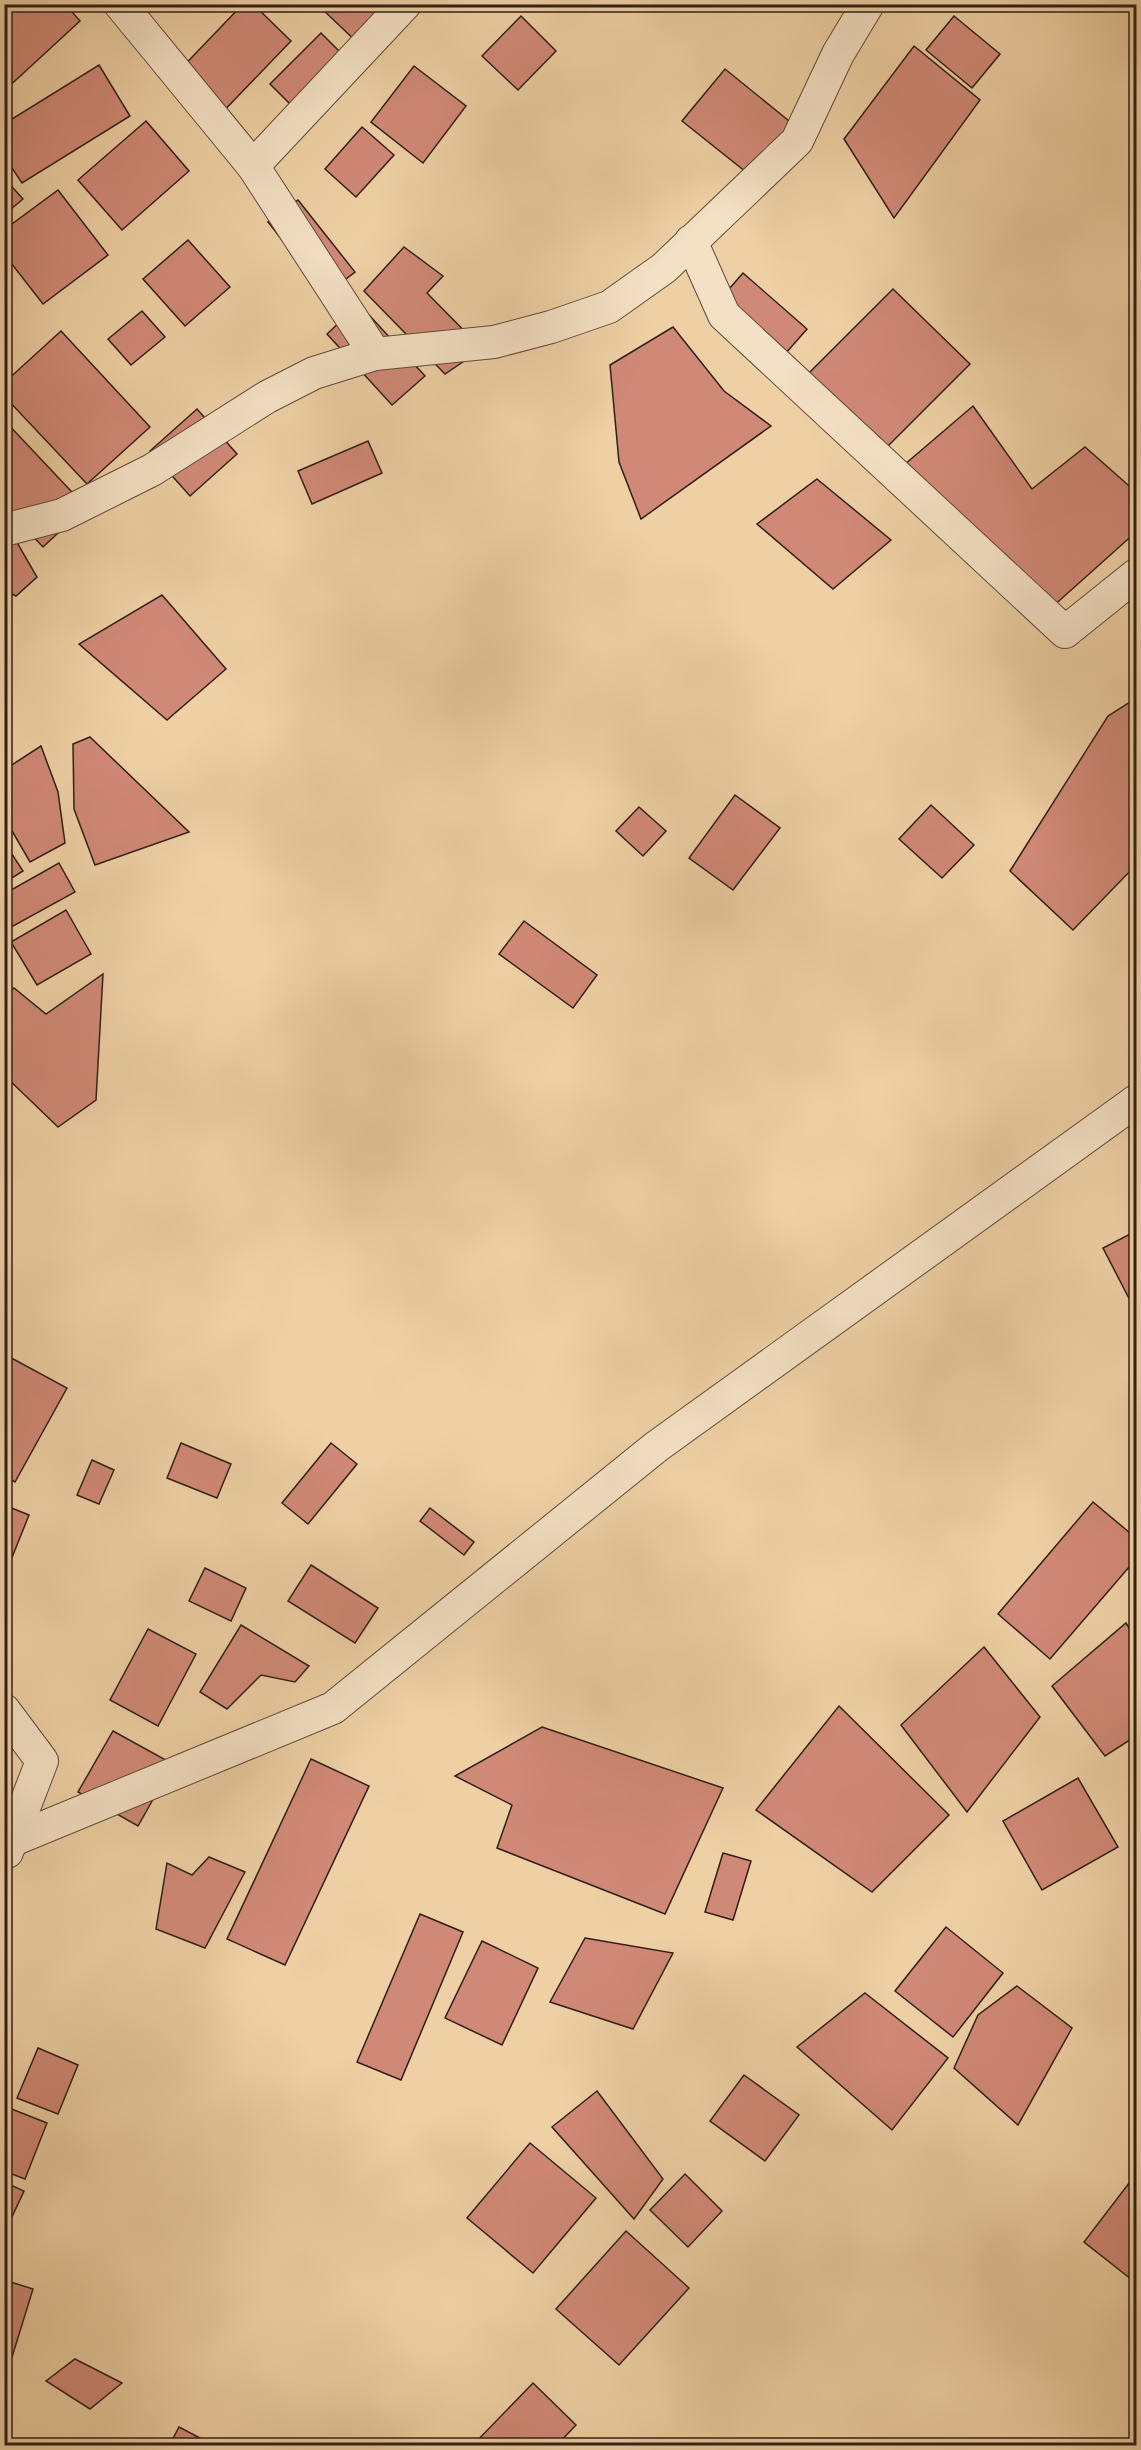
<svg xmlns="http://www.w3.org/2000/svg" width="1141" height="2450" viewBox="0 0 1141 2450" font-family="'IM FELL English',serif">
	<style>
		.building { fill: #d18977; stroke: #311f17; stroke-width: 1.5 }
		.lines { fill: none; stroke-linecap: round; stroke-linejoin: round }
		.minor-casing { stroke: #604b3a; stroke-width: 34 }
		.minor { stroke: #f4e0c4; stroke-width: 32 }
	</style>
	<rect width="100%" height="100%" fill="#eed0a4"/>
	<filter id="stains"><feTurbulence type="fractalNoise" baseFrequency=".00333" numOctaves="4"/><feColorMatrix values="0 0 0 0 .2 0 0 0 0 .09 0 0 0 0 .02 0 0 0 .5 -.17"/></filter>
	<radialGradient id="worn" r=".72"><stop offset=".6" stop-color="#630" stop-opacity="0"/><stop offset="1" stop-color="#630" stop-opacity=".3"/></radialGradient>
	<g class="building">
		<polygon points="4,4 65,4 80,21 5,90"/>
		<polygon points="243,4 253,4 291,41 215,120 172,78"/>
		<polygon points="321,4 407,4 363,48 319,6"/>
		<polygon points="521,16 556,51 518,90 482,56"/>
		<polygon points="954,16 1000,54 972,88 926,50"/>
		<polygon points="321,33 350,62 299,113 270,84"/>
		<polygon points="914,46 980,100 894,218 844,139"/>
		<polygon points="99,65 130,116 22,183 4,156 4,124"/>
		<polygon points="414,66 466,106 423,163 371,122"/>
		<polygon points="725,69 794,125 751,176 682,121"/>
		<polygon points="146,121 189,171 122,230 78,180"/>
		<polygon points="362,127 394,155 356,197 325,169"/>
		<polygon points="4,178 23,199 4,215"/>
		<polygon points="58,190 108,255 43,304 4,254 4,230"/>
		<polygon points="298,200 355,272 325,295 268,222"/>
		<polygon points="188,240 230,287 185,326 143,279"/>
		<polygon points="404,247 443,276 427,293 482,349 445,374 364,291"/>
		<polygon points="743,273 807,329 786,353 722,297"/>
		<polygon points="893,289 970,364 885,449 809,373"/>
		<polygon points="359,304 425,376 392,405 327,334"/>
		<polygon points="142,311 165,337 131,365 108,339"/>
		<polygon points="673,327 724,391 771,426 641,519 619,462 610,365"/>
		<polygon points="61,331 150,427 87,484 4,396 4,383"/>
		<polygon points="973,406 1032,489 1085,447 1136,492 1136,532 1041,617 904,465"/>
		<polygon points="197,409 237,454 190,496 150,451"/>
		<polygon points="4,420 86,507 43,547 4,506"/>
		<polygon points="368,441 382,473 312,504 298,471"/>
		<polygon points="817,479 891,540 833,589 757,524"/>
		<polygon points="4,520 37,577 16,596 4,590"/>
		<polygon points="162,595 226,669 167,720 79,644"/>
		<polygon points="1136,698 1136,865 1073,930 1010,871 1108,716"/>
		<polygon points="90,737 189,832 95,865 74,809 73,744"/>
		<polygon points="41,746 58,792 65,843 30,862 4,817 4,770"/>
		<polygon points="735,795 780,828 733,890 689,858"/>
		<polygon points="931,805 974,845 942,878 899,839"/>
		<polygon points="639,807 666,831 643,856 616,831"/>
		<polygon points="4,842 23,871 4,883"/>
		<polygon points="59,863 75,892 4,931 4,894"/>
		<polygon points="66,910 91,954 37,985 11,942"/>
		<polygon points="524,921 597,975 573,1008 499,954"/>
		<polygon points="103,974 96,1100 58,1127 4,1075 4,997 14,988 46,1014"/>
		<polygon points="1136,1231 1136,1312 1103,1248"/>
		<polygon points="4,1354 67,1388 15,1482 4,1476"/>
		<polygon points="181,1443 231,1464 217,1498 167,1478"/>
		<polygon points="331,1443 357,1464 308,1524 282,1503"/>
		<polygon points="92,1460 114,1470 99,1504 77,1495"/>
		<polygon points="1093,1502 1136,1538 1136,1559 1050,1659 998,1614"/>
		<polygon points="4,1505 29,1515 7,1570 4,1569"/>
		<polygon points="430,1508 474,1542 464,1555 420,1521"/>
		<polygon points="311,1565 378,1608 355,1643 288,1601"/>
		<polygon points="205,1568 246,1588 231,1621 189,1601"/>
		<polygon points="1126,1623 1136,1639 1136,1736 1105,1756 1052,1686"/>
		<polygon points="241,1625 309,1666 295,1682 261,1675 227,1709 200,1692"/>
		<polygon points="148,1629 196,1654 158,1726 110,1700"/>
		<polygon points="984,1647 1040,1717 967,1812 901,1725"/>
		<polygon points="839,1706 949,1815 872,1892 756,1810"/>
		<polygon points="542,1727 723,1788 665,1914 497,1848 512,1805 455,1776"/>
		<polygon points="113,1731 173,1764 138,1826 78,1792"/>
		<polygon points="311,1759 369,1786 285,1965 227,1939"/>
		<polygon points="1078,1778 1118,1847 1042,1890 1003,1821"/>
		<polygon points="723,1853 751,1861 733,1920 705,1912"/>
		<polygon points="209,1857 245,1872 205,1948 156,1929 167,1863 192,1875"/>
		<polygon points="420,1914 463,1932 401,2080 357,2062"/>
		<polygon points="946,1927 1003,1973 953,2037 895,1991"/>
		<polygon points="585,1938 673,1953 633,2029 550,2002"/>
		<polygon points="482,1941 538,1968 502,2045 445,2018"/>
		<polygon points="1017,1986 1072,2028 1018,2125 954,2068 978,2015"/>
		<polygon points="865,1993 948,2058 892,2130 797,2047"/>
		<polygon points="38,2048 78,2065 58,2114 17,2098"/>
		<polygon points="744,2075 799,2115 765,2161 710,2121"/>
		<polygon points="597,2091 663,2179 634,2219 552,2127"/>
		<polygon points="4,2106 47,2123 25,2179 4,2171"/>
		<polygon points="530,2143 596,2198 533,2273 467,2218"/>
		<polygon points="685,2174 722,2211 688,2247 650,2210"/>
		<polygon points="1136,2174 1136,2283 1084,2242"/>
		<polygon points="4,2182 24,2191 4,2234"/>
		<polygon points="626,2231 689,2288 619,2365 556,2309"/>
		<polygon points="4,2280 33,2289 4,2383"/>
		<polygon points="75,2359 122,2383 90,2409 46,2381"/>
		<polygon points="533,2383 576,2425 556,2446 472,2446"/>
		<polygon points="179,2427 215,2446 169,2446"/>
	</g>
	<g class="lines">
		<defs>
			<g id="minor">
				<polyline points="120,4 253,166 375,354"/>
				<polyline points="253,166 405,4"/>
				<polyline points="691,241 724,315 1065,632 1136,575"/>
				<polyline points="4,530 62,515 152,470 267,397 314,373 375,354 494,342 551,327 609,307 664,268 797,141 838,54 868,4"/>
				<polyline points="4,1710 42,1761 7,1852"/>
				<polyline points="4,1847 13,1840 333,1708 656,1447 1136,1101"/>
			</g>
		</defs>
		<use href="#minor" class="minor-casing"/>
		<use href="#minor" class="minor"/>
	</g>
	<rect width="1141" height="2450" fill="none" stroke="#eed0a4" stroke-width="24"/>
	<rect x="6" y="6" width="1129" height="2438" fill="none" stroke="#311f17" stroke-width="3"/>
	<rect x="12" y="12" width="1117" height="2426" fill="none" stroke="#311f17" stroke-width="1.5"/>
	<rect width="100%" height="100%" filter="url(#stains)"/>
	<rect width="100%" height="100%" fill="url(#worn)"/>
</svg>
